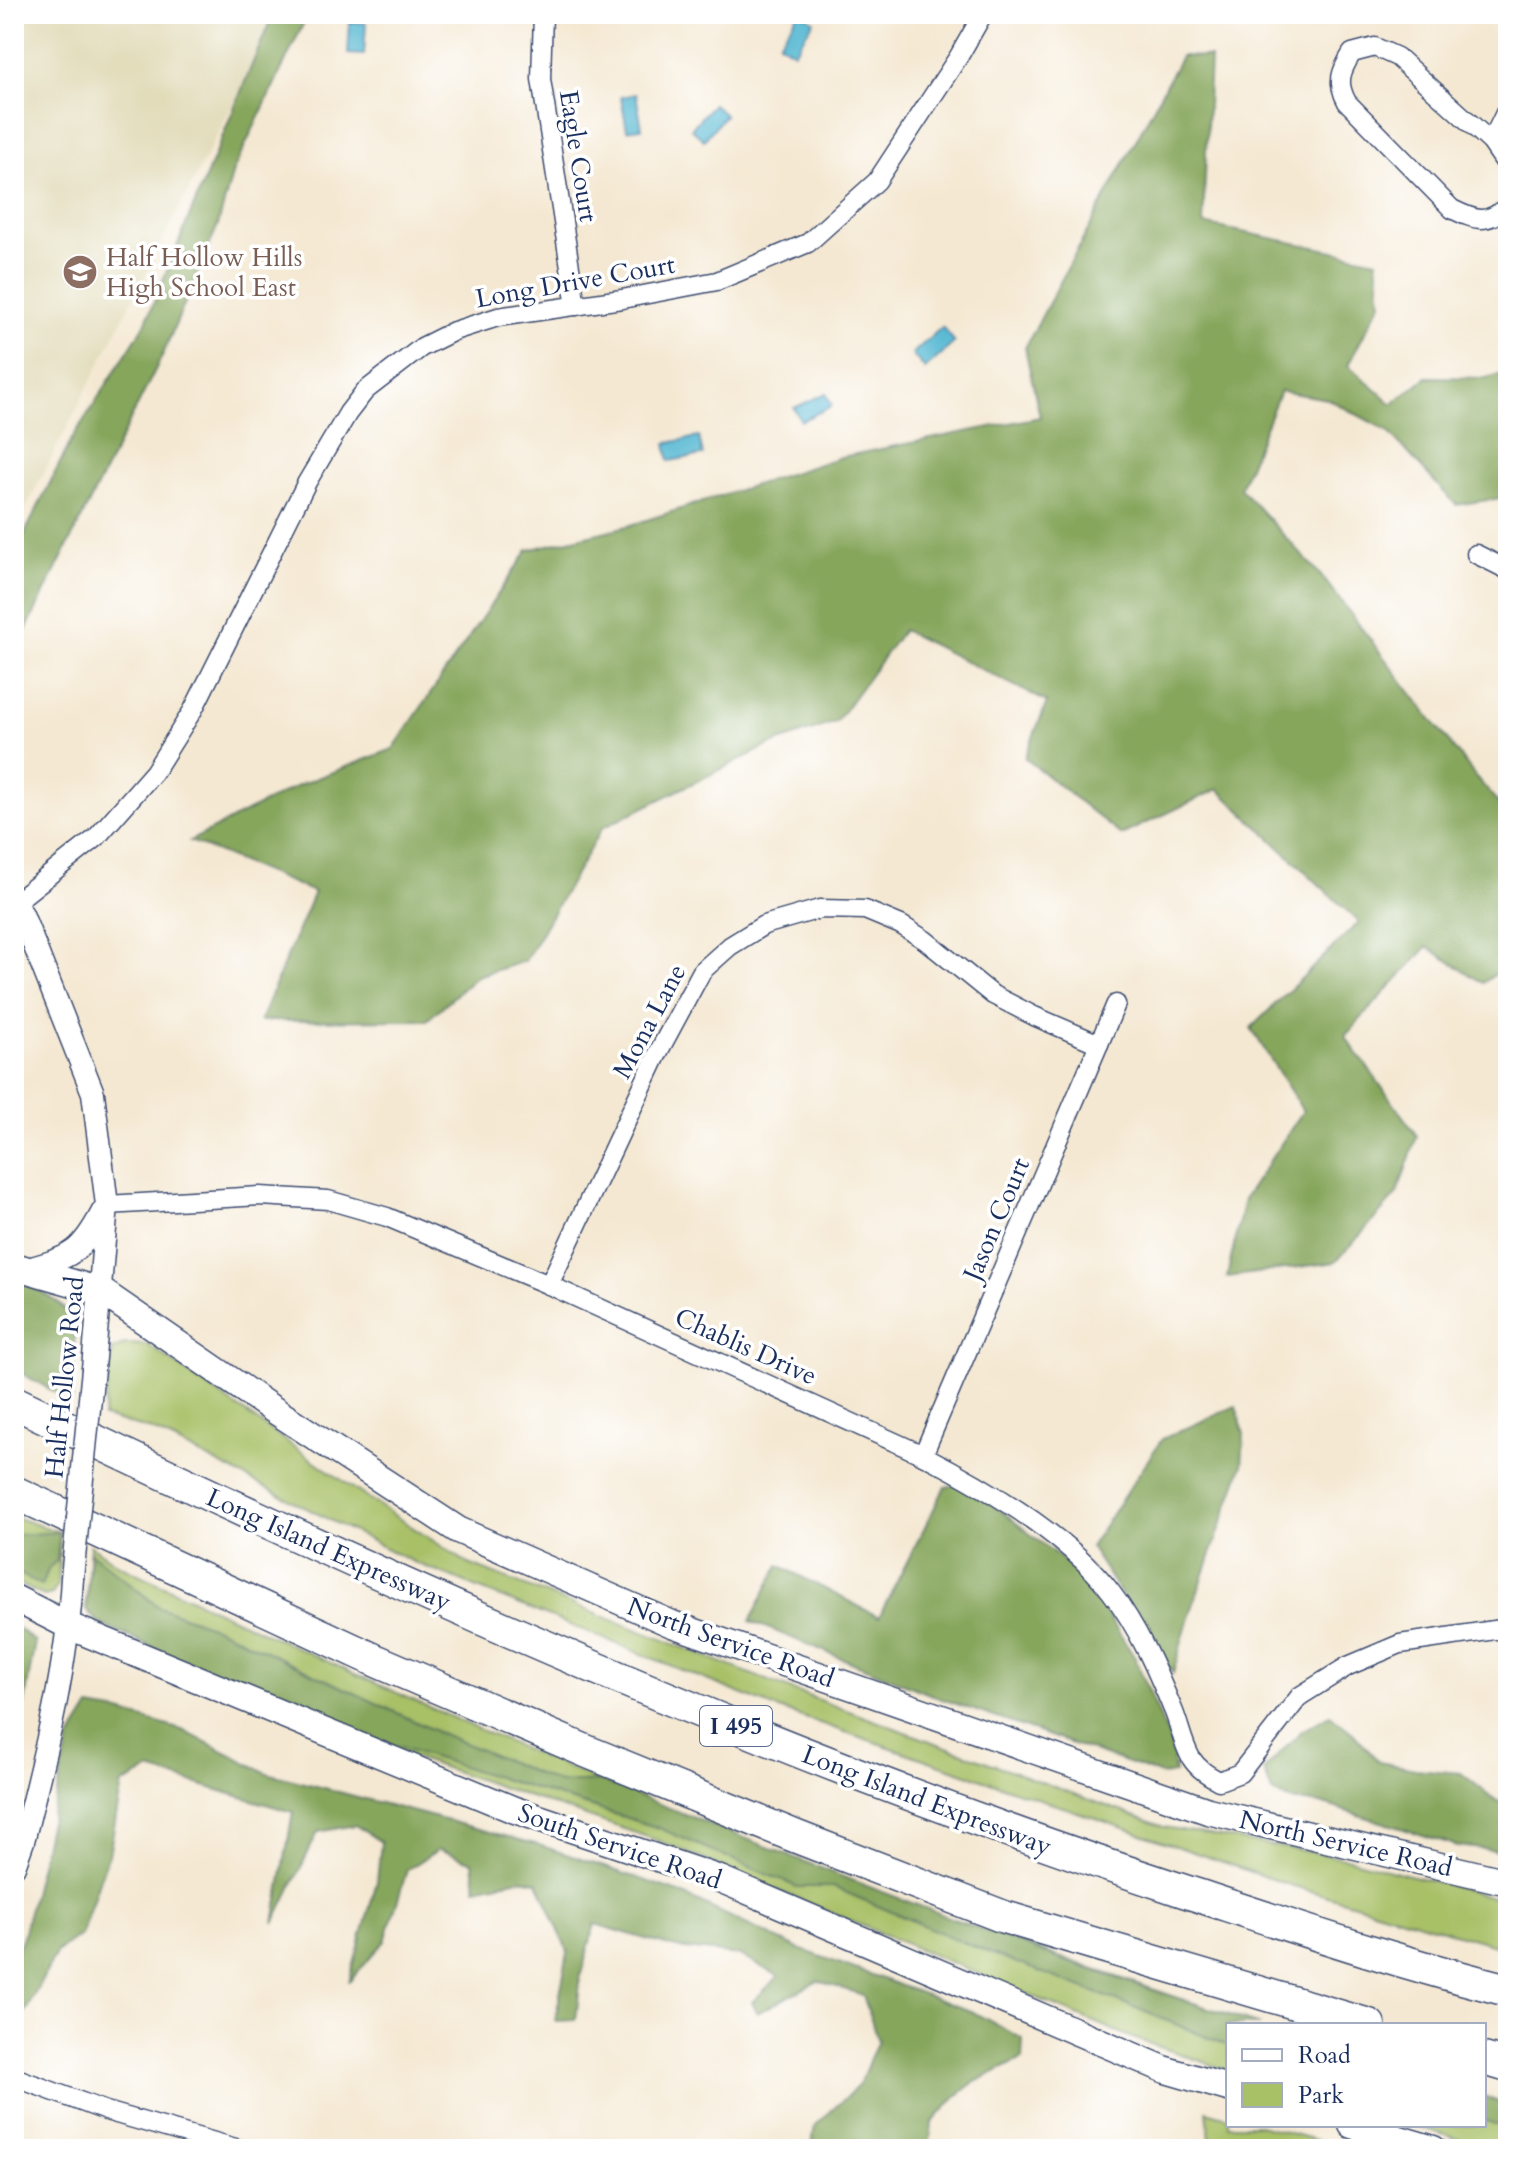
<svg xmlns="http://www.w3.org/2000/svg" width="1522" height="2163" viewBox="0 0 1522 2163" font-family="Cardo,serif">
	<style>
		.built { fill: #e2dcba }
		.green { fill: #a8c066; stroke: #627862; stroke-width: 2 }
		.forest { fill: #86a65b; stroke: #506a5c; stroke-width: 2 }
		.water { fill: #52b7d1; stroke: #367398; stroke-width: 2 }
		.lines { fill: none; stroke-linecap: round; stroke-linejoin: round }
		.minor-casing { stroke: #3c4b6f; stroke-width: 21 }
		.tertiary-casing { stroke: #3c4b6f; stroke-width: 25 }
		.secondary-casing { stroke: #3c4b6f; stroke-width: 29 }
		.motorway-casing { stroke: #3c4b6f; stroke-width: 35 }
		.minor { stroke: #fff; stroke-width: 18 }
		.tertiary { stroke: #fff; stroke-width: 22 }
		.secondary { stroke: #fff; stroke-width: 26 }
		.motorway { stroke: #fff; stroke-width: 32 }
		.tertiary-bridge-casing { stroke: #3c4b6f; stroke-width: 25; stroke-linecap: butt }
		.tertiary-bridge { stroke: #fff; stroke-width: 22 }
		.labels { text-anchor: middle; stroke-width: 7; stroke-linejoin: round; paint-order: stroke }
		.shield { fill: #fff; stroke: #5f6d8e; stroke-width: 2 }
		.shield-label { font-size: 24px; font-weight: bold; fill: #1b2f5e }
		.street-label { font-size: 26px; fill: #1b2f5e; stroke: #fff }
		.education-label { font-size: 26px; fill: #785e54; stroke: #fff; text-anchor: start }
	</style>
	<rect width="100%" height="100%" fill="#fff"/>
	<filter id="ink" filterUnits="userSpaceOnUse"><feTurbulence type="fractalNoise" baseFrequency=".0125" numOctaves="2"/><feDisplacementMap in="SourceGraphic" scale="16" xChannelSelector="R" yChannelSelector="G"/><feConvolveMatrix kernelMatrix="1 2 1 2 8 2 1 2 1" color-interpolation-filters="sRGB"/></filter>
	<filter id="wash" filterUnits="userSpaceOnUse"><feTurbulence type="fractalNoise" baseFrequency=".006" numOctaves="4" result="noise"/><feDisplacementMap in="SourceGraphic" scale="32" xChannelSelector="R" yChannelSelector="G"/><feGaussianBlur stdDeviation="1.8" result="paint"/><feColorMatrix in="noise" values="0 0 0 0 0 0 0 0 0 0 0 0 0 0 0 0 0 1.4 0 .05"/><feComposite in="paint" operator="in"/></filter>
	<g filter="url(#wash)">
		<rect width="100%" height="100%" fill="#f4e8d2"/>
		<polygon class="built" points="14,14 279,14 14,531"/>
		<g class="green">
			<polygon points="125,1344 148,1345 369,1499 469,1564 797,1692 1164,1827 1345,1858 1508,1901 1508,1949 1280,1882 776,1708 411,1561 152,1430 103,1417 113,1350"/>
			<polygon points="14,1517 60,1532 58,1585 52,1594 44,1596 14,1582"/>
			<path d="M90 1545 117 1564C270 1636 424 1707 580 1773 802 1867 1030 1949 1259 2025H1228V2070L1130 2037 659 1841 331 1729 98 1623 86 1609Z"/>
			<polygon points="1484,2097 1508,2105 1508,2149 1494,2149 1410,2125 1484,2125"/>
			<polygon points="1207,2111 1228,2117 1228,2125 1259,2125 1350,2149 1211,2149"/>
		</g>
		<g class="forest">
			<polygon points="273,14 308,14 233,171 218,225 163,354 14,654 14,555 72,439 145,324"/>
			<polygon points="1181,56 1210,57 1203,224 1377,260 1381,302 1348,365 1392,404 1427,377 1486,378 1508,372 1508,497 1456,505 1388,431 1328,399 1280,391 1240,488 1323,578 1475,776 1508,814 1508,965 1483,983 1427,947 1345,1036 1417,1136 1397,1194 1336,1262 1227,1277 1244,1199 1303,1111 1251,1028 1359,922 1218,789 1121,835 1025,758 1047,702 903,630 836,722 768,746 602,828 525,961 477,976 427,1020 260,1021 314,892 190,841 299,785 393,749 528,550 628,526 841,457 1040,417 1025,348"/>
			<path d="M14 1281C37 1287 70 1304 75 1329L72 1402 14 1369Z"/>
			<polygon points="1236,1406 1244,1434 1242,1466 1188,1620 1173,1673 1090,1547 1162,1439"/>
			<polygon points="961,1484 990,1502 1082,1575 1135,1658 1171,1743 1175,1773 1163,1775 942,1699 750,1621 779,1565 879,1617 945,1487"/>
			<polygon points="60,1532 57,1560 49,1568 41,1585 14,1571 14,1535"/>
			<polygon points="90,1552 159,1607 219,1629 431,1729 559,1783 601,1781 851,1880 1065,1961 1259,2025 1228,2025 1228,2046 1136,2008 972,1946 833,1887 797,1887 659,1828 336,1727 98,1623 86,1609"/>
			<polygon points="14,1625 35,1642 24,1706 14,1701"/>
			<polygon points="90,1707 120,1712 182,1730 267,1773 539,1845 673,1890 797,1948 973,2012 1023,2039 1022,2059 973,2083 955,2097 932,2123 929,2149 811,2149 815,2126 859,2085 878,2041 863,1995 818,1981 757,2013 752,2002 779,1976 739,1955 676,1948 595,1924 581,1974 576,2020 555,2021 568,1952 538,1882 520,1879 476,1888 473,1862 439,1849 407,1870 385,1941 349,1982 377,1881 381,1842 355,1825 318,1832 274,1923 293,1812 150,1770 122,1784 110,1849 81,1935 57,1951 28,2007 14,2027 14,1959 23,1936 69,1741"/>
			<polygon points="1330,1715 1353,1733 1379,1762 1415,1769 1461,1773 1497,1801 1508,1803 1508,1852 1458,1846 1327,1805 1290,1800 1272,1793 1264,1770 1300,1732"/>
			<polygon points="1484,2097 1508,2105 1508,2129 1484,2120"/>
		</g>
		<g class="water">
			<polygon points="798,14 803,14 814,21 794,52 779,43"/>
			<polygon points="350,22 366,23 364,55 348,54"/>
			<polygon points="636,94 642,128 627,130 621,97"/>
			<polygon points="713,104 725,115 704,140 691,129"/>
			<polygon points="942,327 955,342 925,369 912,354"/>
			<polygon points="826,393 832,406 801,421 794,408"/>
			<polygon points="699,437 703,455 669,461 666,443"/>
		</g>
	</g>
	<g filter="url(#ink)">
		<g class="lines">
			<defs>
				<g id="minor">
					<polyline points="543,14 541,79 576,306"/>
					<polyline points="1491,142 1508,107"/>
					<path d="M1508 167 1491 142 1397 57 1375 47 1352 53C1341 71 1336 82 1347 102L1452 209C1476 221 1488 225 1508 205"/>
					<polyline points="1476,554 1508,570"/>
					<polyline points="14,903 96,838 154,772 193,710 307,482 348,413 365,391 422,347 454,331 498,317 622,299 717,281 808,243 877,181 959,56 983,14"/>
					<path d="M107 1205 260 1196 328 1200 387 1217 549 1285 923 1455C985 1487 1069 1536 1111 1592 1138 1627 1157 1671 1174 1712 1180 1727 1183 1744 1191 1758 1198 1769 1208 1775 1219 1781L1240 1773 1300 1696 1348 1666 1400 1644 1508 1628"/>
					<polyline points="549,1285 660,1049 702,971 730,946 764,925 820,909 865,910 901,925 925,940 993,995 1034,1016 1099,1044"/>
					<polyline points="923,1455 1116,1004"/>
					<polyline points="14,2077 106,2111 239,2149"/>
				</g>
				<g id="tertiary">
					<polyline points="14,905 22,914 93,1093 107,1205 93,1369"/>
					<path d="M25 1270C70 1257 80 1255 102 1213"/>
					<path d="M14 1866 23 1841C45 1754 67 1669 72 1578"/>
				</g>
				<g id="secondary">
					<polyline points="14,1266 101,1291 271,1408 458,1530 672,1624 1208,1811 1508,1882"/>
					<polyline points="14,1598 69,1626 512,1809 720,1879 1166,2070 1228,2088"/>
					<polyline points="1352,2125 1433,2149"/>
				</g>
				<g id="motorway">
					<path d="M14 1402C395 1586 782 1759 1184 1891 1291 1926 1399 1963 1508 1990"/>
					<polyline points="14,1492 377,1661 588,1752 797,1837 1004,1917 1369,2025"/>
					<polyline points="1484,2059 1508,2066"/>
				</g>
			</defs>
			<use href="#minor" class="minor-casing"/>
			<use href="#tertiary" class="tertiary-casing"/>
			<use href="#secondary" class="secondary-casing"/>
			<use href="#motorway" class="motorway-casing"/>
			<use href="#minor" class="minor"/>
			<use href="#tertiary" class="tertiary"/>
			<use href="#secondary" class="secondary"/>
			<use href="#motorway" class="motorway"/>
			<defs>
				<polyline id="tertiary-bridge" points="72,1578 93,1369"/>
			</defs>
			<use href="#tertiary-bridge" class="tertiary-bridge-casing"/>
			<use href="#tertiary-bridge" class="tertiary-bridge"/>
		</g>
	</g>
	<defs>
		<symbol id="school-disc" viewBox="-11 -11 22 22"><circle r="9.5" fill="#8d6e63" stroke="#fff"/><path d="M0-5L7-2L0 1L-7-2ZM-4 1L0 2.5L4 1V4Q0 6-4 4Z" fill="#fff"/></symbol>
	</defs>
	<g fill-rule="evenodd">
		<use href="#school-disc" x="60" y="252" width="40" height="40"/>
	</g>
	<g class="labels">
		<rect class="shield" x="700" y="1706" width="72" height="40" rx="6"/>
		<g class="shield-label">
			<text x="736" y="1734">I 495</text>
		</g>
		<g class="street-label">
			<text transform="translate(579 156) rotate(81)" y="9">Eagle Court</text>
			<text transform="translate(575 281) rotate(-10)" y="9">Long Drive Court</text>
			<text transform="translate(649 1021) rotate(-62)" y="9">Mona Lane</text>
			<text transform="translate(996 1219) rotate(-67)" y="9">Jason Court</text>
			<text transform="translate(746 1346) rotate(24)" y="9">Chablis Drive</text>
			<text transform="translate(64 1377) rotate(-84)" y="9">Half Hollow Road</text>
			<text transform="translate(329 1549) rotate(24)" y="9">Long Island Expressway</text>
			<text transform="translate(731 1642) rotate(20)" y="9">North Service Road</text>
			<text transform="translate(927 1800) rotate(21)" y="9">Long Island Expressway</text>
			<text transform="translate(1346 1843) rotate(13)" y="9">North Service Road</text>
			<text transform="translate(620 1846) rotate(19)" y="9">South Service Road</text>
		</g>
		<g class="education-label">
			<text x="106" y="266">Half Hollow Hills<tspan x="106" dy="30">High School East</tspan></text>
		</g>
	</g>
	<rect width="1522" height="2163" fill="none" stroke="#fff" stroke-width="48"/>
	<rect x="1226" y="2023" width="260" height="104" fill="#ffffff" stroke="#a4acbf" stroke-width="2"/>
	<rect x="1242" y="2049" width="40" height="12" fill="#ffffff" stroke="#a4acbf" stroke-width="2"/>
	<text x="1298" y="2063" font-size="24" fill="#1b2f5e">Road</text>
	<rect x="1242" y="2083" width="40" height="24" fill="#a8c066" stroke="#a4acbf" stroke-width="2"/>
	<text x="1298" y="2103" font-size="24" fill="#1b2f5e">Park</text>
</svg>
